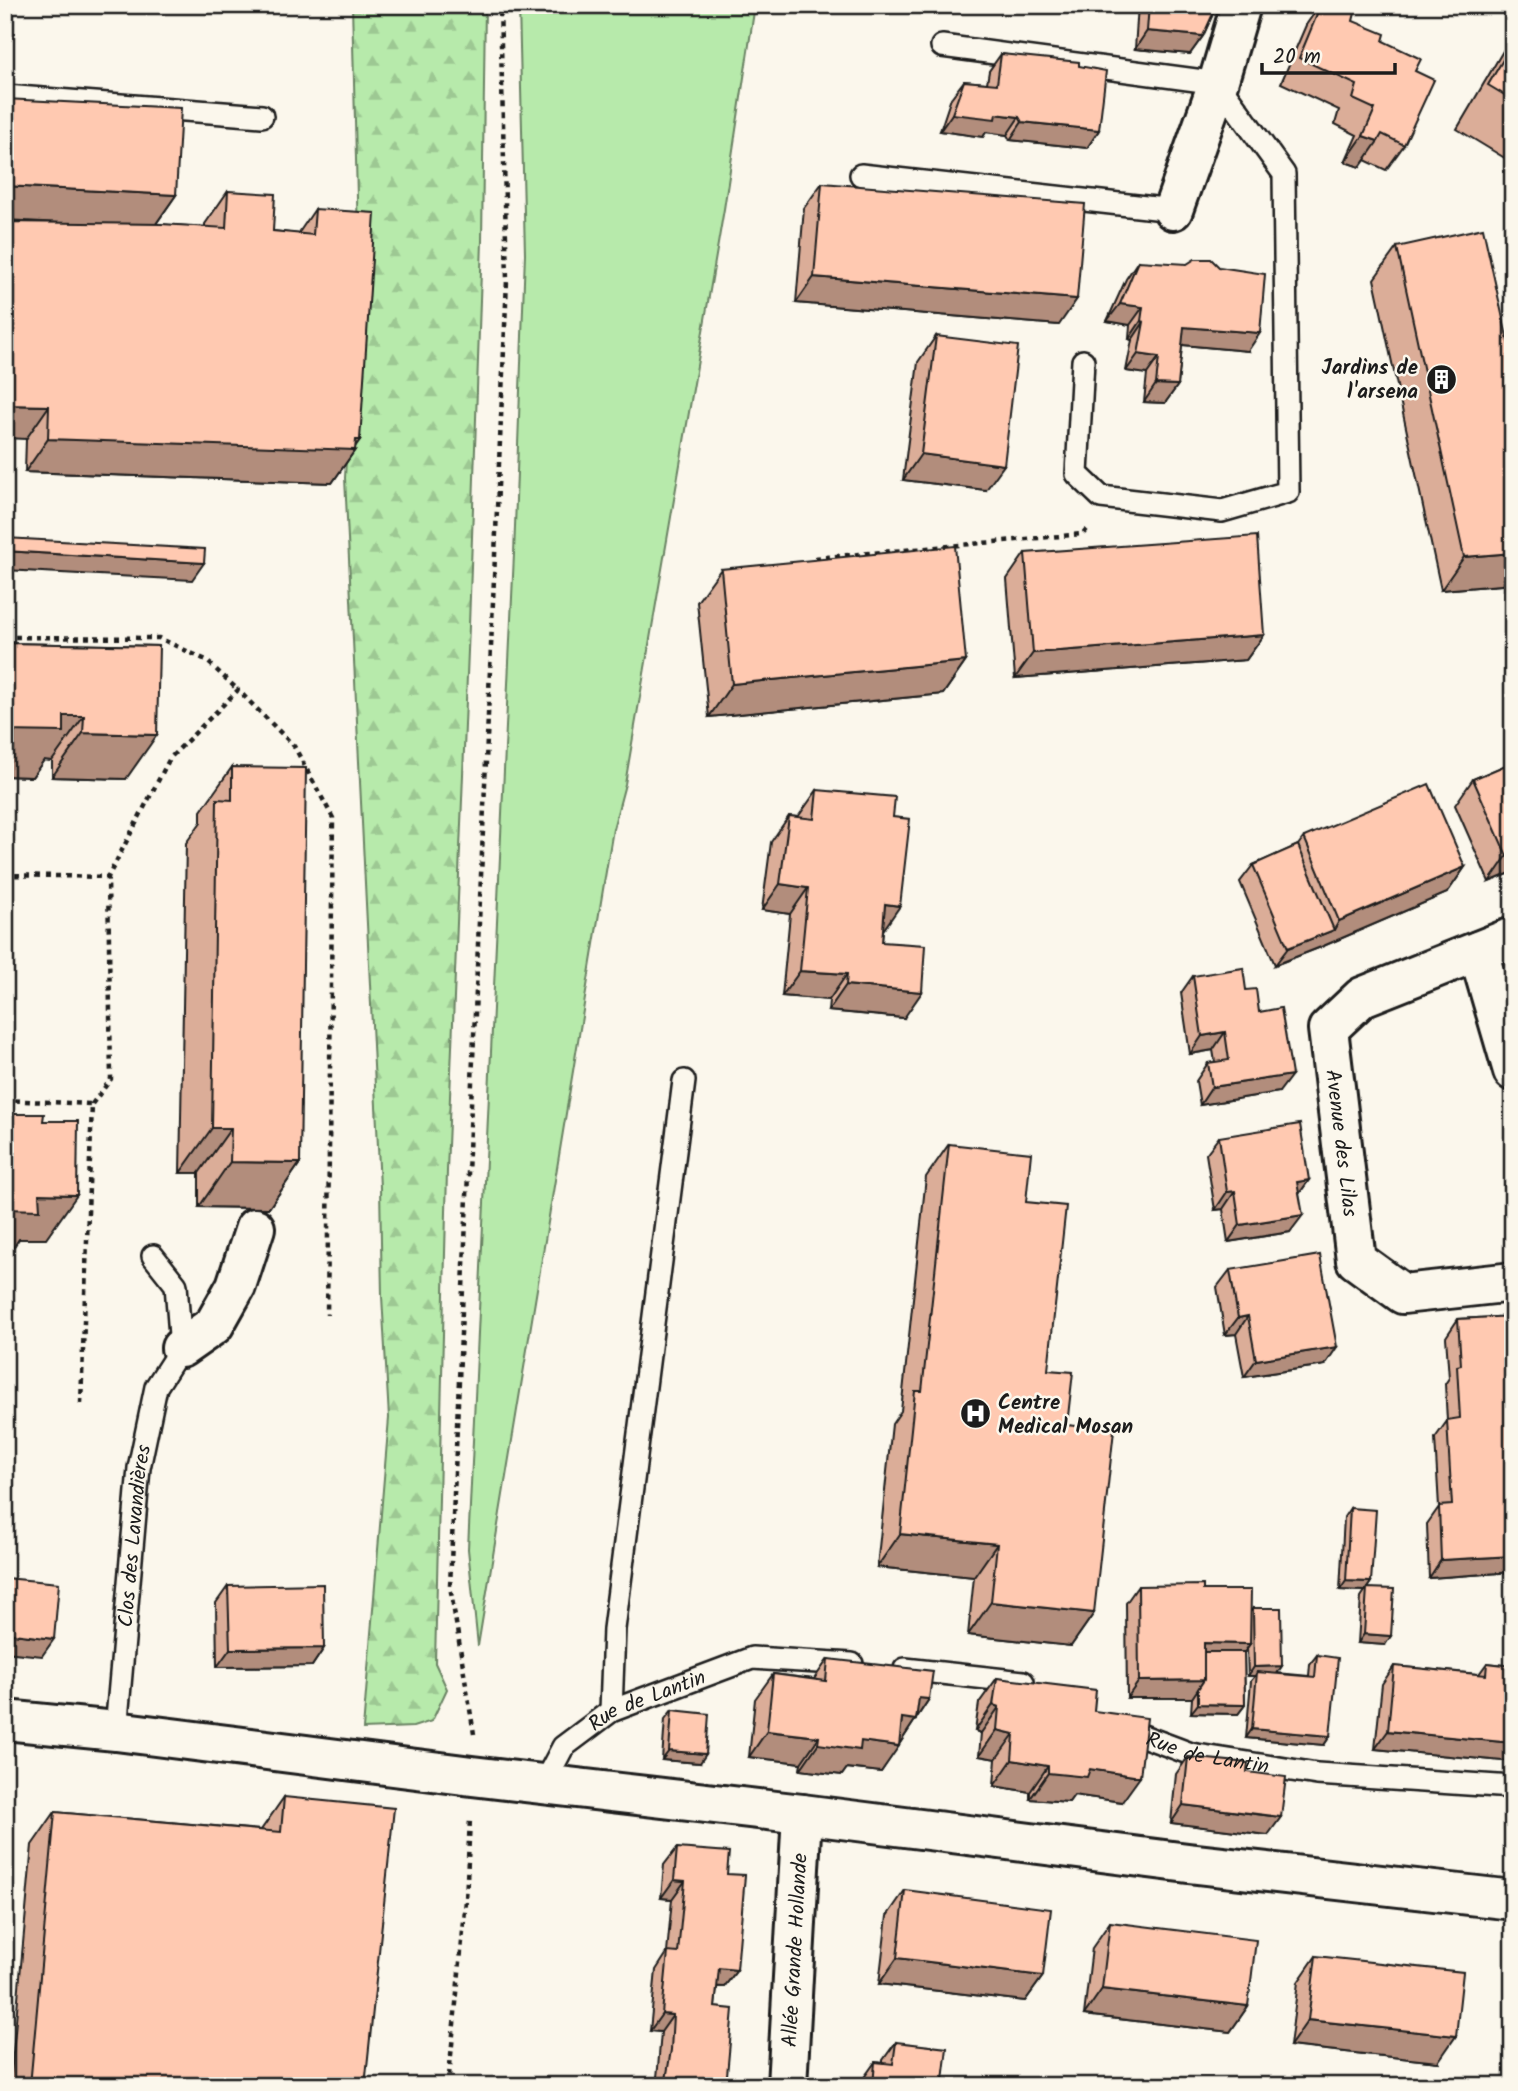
<svg xmlns="http://www.w3.org/2000/svg" width="1518" height="2091" viewBox="0 0 1518 2091" font-family="Kalam,sans-serif">
	<style>
		.grass { fill: #b7eaab; stroke: #6a8364; stroke-width: 2 }
		.forest { fill: url(#forest-firs); stroke: #6a8364; stroke-width: 2 }
		.lines { fill: none; stroke-linecap: round; stroke-linejoin: round }
		.lane-casing { stroke: #1c1c1c; stroke-width: 26 }
		.street-casing { stroke: #1c1c1c; stroke-width: 44 }
		.path { stroke: #1c1c1c; stroke-width: 4.5; stroke-dasharray: 5 5; stroke-linecap: butt }
		.lane { stroke: #fbf7ec; stroke-width: 21 }
		.street { stroke: #fbf7ec; stroke-width: 38 }
		.wall { fill: #dbad98; stroke: #1c1c1c; stroke-width: 2 }
		.shaded-wall { fill: #b28d7c; stroke: #1c1c1c; stroke-width: 2 }
		.building { fill: #ffc9b1; stroke: #1c1c1c; stroke-width: 2 }
		.labels { text-anchor: middle; stroke-width: 5; stroke-linejoin: round; paint-order: stroke }
		.poi-label { font-size: 21px; font-weight: bold; fill: #1c1c1c; stroke: #fbf7ec; text-anchor: end }
		.street-label { font-size: 21px; fill: #1c1c1c; stroke: #fbf7ec }
	</style>
	<defs>
		<pattern id="forest-firs" width="22" height="20" patternUnits="userSpaceOnUse" patternTransform="scale(1.75)"><rect width="22" height="20" fill="#b7eaab"/><path d="M5 1l3.5 6h-7zM16 11l3.5 6h-7z" fill="#9dc893"/></pattern>
	</defs>
	<rect width="100%" height="100%" fill="#fbf7ec"/>
	<filter id="ink" filterUnits="userSpaceOnUse"><feTurbulence type="fractalNoise" baseFrequency=".0143" numOctaves="2"/><feDisplacementMap in="SourceGraphic" scale="14" xChannelSelector="R" yChannelSelector="G"/><feConvolveMatrix kernelMatrix="1 2 1 2 8 2 1 2 1" color-interpolation-filters="sRGB"/></filter>
	<g filter="url(#ink)">
		<polygon class="grass" points="519,5 755,5 724,209 625,784 613,829 478,1646 468,1549 514,554 525,254"/>
		<polygon class="forest" points="352,5 485,5 482,241 469,626 447,1171 435,1663 447,1689 432,1721 413,1727 363,1729 389,1418 382,1296 380,1187 345,478 358,236"/>
		<g class="lines">
			<defs>
				<g id="lane">
					<polyline points="942,46 1218,83 1284,174 1288,492 1222,511 1101,497 1077,474 1083,361"/>
					<polyline points="5,96 262,116"/>
					<polyline points="861,175 1173,210"/>
					<polyline points="905,1669 1023,1682"/>
					<polyline points="611,1711 614,1629 684,1081"/>
					<path id="s1" d="M1119 1727 1191 1754 1317 1774 1513 1787"/>
					<path id="s2" d="M116 1731 139 1468 156 1387 181 1348 176 1285 153 1256"/>
					<path id="s3" d="M543 1785 563 1747 611 1711 752 1658 852 1664"/>
				</g>
				<g id="street">
					<polyline points="1173,210 1218,83 1241,5"/>
					<path id="s4" d="M1513 937 1362 997 1328 1029 1356 1260 1403 1294 1513 1282"/>
					<polyline points="1478,951 1513,1071"/>
					<polyline points="181,1348 214,1325 236,1286 255,1228"/>
					<polyline points="5,1720 116,1731 472,1776 802,1814 1188,1863 1513,1900"/>
					<path id="s5" d="M787 2086 802 1814"/>
				</g>
			</defs>
			<use href="#lane" class="lane-casing"/>
			<use href="#street" class="street-casing"/>
			<g class="path">
				<polyline points="815,558 1083,534 1090,526"/>
				<polyline points="5,637 159,638 206,660 238,690"/>
				<polyline points="5,875 108,877 170,758 238,690 294,746 333,818 327,1315"/>
				<polyline points="5,1100 92,1104"/>
				<polyline points="5,1399 9,1399"/>
				<polyline points="81,1404 92,1104 111,1079 108,877"/>
				<polyline points="474,1734 450,1586 507,280 500,5"/>
				<polyline points="448,2086 466,1900 470,1819"/>
			</g>
			<use href="#lane" class="lane"/>
			<use href="#street" class="street"/>
		</g>
		<g class="wall">
			<polygon points="1138,5 1217,5 1203,36 1190,54 1135,49"/>
			<polygon points="1320,5 1337,5 1353,21 1383,41 1415,71 1404,145 1386,170 1365,160 1360,167 1345,162 1357,135 1335,124 1339,110 1281,83 1306,25"/>
			<polygon points="1513,34 1513,163 1457,129"/>
			<polygon points="1001,54 1079,66 1099,130 1087,148 1010,140 1007,135 986,132 983,137 940,131 951,98 964,81 987,83 989,71"/>
			<polygon points="822,183 1059,325 796,303 804,208"/>
			<polygon points="228,191 273,231 298,234 315,209 355,447 355,450 332,483 25,472 26,439 58,223 5,220 176,195 156,224 205,227 205,224"/>
			<polygon points="1397,247 1513,364 1513,584 1441,590 1374,279"/>
			<polygon points="1138,261 1248,351 1182,345 1178,385 1165,403 1144,402 1147,374 1126,371 1132,340 1129,339 1130,325 1107,321 1126,279"/>
			<polygon points="936,336 986,490 903,480 918,362"/>
			<polygon points="1025,553 1264,635 1246,660 1015,678 1007,579"/>
			<polygon points="721,569 966,661 943,694 709,717 697,602"/>
			<polygon points="5,643 159,646 126,779 52,777 52,761 44,760 32,777 5,776"/>
			<polygon points="1513,762 1513,872 1489,882 1455,805 1473,779"/>
			<polygon points="232,767 300,1163 269,1208 199,1207 199,1173 180,1173 186,843 201,822 201,811"/>
			<polygon points="817,790 883,931 882,942 904,1018 828,1011 829,1000 782,996 790,914 762,910 771,842 789,816 798,817"/>
			<polygon points="1304,837 1465,867 1447,893 1321,947 1275,965 1240,882 1253,865 1298,845"/>
			<polygon points="1193,976 1246,990 1259,1012 1279,1092 1200,1105 1196,1081 1208,1063 1215,1062 1213,1050 1190,1054 1181,993"/>
			<polygon points="1219,1137 1309,1180 1299,1194 1290,1232 1228,1242 1223,1209 1215,1210 1206,1154"/>
			<polygon points="949,1144 1026,1202 1048,1370 1067,1425 1094,1613 1071,1646 968,1635 974,1577 877,1567 892,1424 901,1411 926,1177"/>
			<polygon points="1230,1270 1325,1365 1244,1377 1236,1334 1225,1335 1217,1287"/>
			<polygon points="1513,1316 1513,1572 1429,1578 1427,1524 1439,1507 1435,1438 1447,1421 1445,1384 1449,1378 1446,1337 1458,1319"/>
			<polygon points="1350,1508 1371,1582 1367,1588 1385,1645 1358,1643 1361,1597 1365,1591 1340,1590 1344,1517"/>
			<polygon points="228,1586 324,1648 312,1666 217,1667 216,1603"/>
			<polygon points="1138,1586 1203,1590 1251,1611 1253,1608 1282,1666 1277,1673 1309,1676 1310,1664 1317,1655 1330,1736 1324,1745 1246,1738 1251,1681 1255,1676 1248,1676 1247,1648 1244,1652 1245,1705 1238,1714 1191,1713 1192,1698 1127,1698 1126,1603"/>
			<polygon points="828,1659 929,1699 881,1772 847,1768 842,1775 800,1770 801,1763 749,1757 755,1699 773,1674 814,1679"/>
			<polygon points="1487,1663 1513,1666 1513,1762 1375,1749 1382,1684 1394,1666 1479,1674"/>
			<polygon points="997,1678 1094,1711 1122,1802 1074,1795 1069,1802 1030,1799 1030,1792 994,1786 996,1759 979,1756 981,1733 975,1731 979,1703"/>
			<polygon points="672,1710 700,1763 662,1760 665,1719"/>
			<polygon points="1188,1757 1247,1772 1268,1835 1171,1823 1176,1774"/>
			<polygon points="284,1797 365,2086 10,2086 32,1845 55,1812 261,1830"/>
			<polygon points="677,1848 727,1874 737,1970 724,1987 717,1987 715,2007 726,2086 656,2086 658,2068 661,2032 650,2031 656,1970 667,1953 672,1899 661,1898 664,1865"/>
			<polygon points="905,1890 1043,1976 1025,2001 879,1984 887,1916"/>
			<polygon points="1110,1922 1248,2006 1230,2032 1084,2015 1092,1948"/>
			<polygon points="1316,1956 1438,2062 1290,2046 1298,1982"/>
			<polygon points="896,2042 943,2080 939,2086 862,2086 863,2079 875,2062 883,2063 883,2060"/>
		</g>
		<g class="shaded-wall">
			<polygon points="1147,31 1203,36 1190,54 1135,49"/>
			<polygon points="952,114 996,114 1019,117 1007,135 986,132 983,137 940,131"/>
			<polygon points="1022,122 1099,130 1087,148 1010,140"/>
			<polygon points="1363,136 1378,141 1360,167 1345,162"/>
			<polygon points="5,186 176,195 153,228 5,220"/>
			<polygon points="814,277 1077,299 1059,325 796,303"/>
			<polygon points="1120,304 1143,307 1130,325 1107,321"/>
			<polygon points="1141,321 1144,322 1132,340 1129,339"/>
			<polygon points="1184,327 1260,333 1248,351 1172,344"/>
			<polygon points="1138,354 1159,357 1147,374 1126,371"/>
			<polygon points="1156,384 1178,385 1165,403 1144,402"/>
			<polygon points="5,405 49,406 26,439 5,438"/>
			<polygon points="48,439 356,440 360,440 353,450 355,450 332,483 25,472"/>
			<polygon points="921,454 1004,465 986,490 903,480"/>
			<polygon points="5,551 204,563 192,580 5,570"/>
			<polygon points="1513,553 1513,584 1441,590 1464,557"/>
			<polygon points="1264,635 1246,660 1015,678 1033,653"/>
			<polygon points="966,661 943,694 709,717 732,684"/>
			<polygon points="64,716 84,716 52,761 44,760 32,777 5,776 5,731"/>
			<polygon points="83,733 157,735 126,779 52,777"/>
			<polygon points="1513,854 1513,872 1489,882 1507,856"/>
			<polygon points="1465,867 1447,893 1321,947 1275,965 1288,948 1334,930 1339,921"/>
			<polygon points="780,884 808,888 790,914 762,910"/>
			<polygon points="885,904 900,906 882,932"/>
			<polygon points="800,971 847,974 829,1000 782,996"/>
			<polygon points="846,985 922,992 904,1018 828,1011"/>
			<polygon points="1225,1032 1213,1050 1190,1054 1202,1036"/>
			<polygon points="1292,1075 1279,1092 1200,1105 1212,1087"/>
			<polygon points="212,1128 231,1128 199,1173 180,1173"/>
			<polygon points="230,1162 300,1163 269,1208 199,1207"/>
			<polygon points="1309,1180 1296,1198 1297,1182"/>
			<polygon points="1235,1191 1223,1209 1215,1210 1227,1192"/>
			<polygon points="39,1194 77,1195 46,1239 19,1239 9,1254 5,1254 5,1209"/>
			<polygon points="1303,1215 1290,1232 1228,1242 1240,1225"/>
			<polygon points="1248,1316 1236,1334 1225,1335 1238,1318"/>
			<polygon points="1337,1347 1325,1365 1244,1377 1256,1360"/>
			<polygon points="900,1534 997,1544 974,1577 877,1567"/>
			<polygon points="1513,1556 1513,1572 1429,1578 1441,1560"/>
			<polygon points="1346,1581 1371,1582 1365,1591 1340,1590"/>
			<polygon points="991,1602 1094,1613 1071,1646 968,1635"/>
			<polygon points="5,1633 54,1639 42,1656 5,1652"/>
			<polygon points="1364,1634 1391,1636 1385,1645 1358,1643"/>
			<polygon points="1204,1643 1250,1644 1238,1661 1198,1661"/>
			<polygon points="324,1648 312,1666 217,1667 230,1649"/>
			<polygon points="1282,1666 1276,1675 1257,1672 1255,1676 1248,1676 1254,1667"/>
			<polygon points="1204,1680 1192,1698 1127,1698 1139,1681"/>
			<polygon points="919,1698 929,1699 898,1746 902,1718"/>
			<polygon points="1198,1704 1245,1705 1238,1714 1191,1713"/>
			<polygon points="993,1705 999,1707 981,1733 975,1731"/>
			<polygon points="1252,1729 1330,1736 1324,1745 1246,1738"/>
			<polygon points="997,1730 1014,1734 996,1759 979,1756"/>
			<polygon points="767,1731 819,1737 801,1763 749,1757"/>
			<polygon points="1388,1731 1513,1743 1513,1762 1375,1749"/>
			<polygon points="861,1741 899,1746 881,1772 847,1768 842,1775 800,1770 818,1744"/>
			<polygon points="669,1751 706,1754 700,1763 662,1760"/>
			<polygon points="1012,1760 1048,1766 1030,1792 994,1786"/>
			<polygon points="1090,1769 1140,1777 1122,1802 1074,1795 1069,1802 1030,1799 1048,1773"/>
			<polygon points="1183,1805 1281,1817 1268,1835 1171,1823"/>
			<polygon points="674,1880 685,1881 672,1899 661,1898"/>
			<polygon points="897,1958 1043,1976 1025,2001 879,1984"/>
			<polygon points="719,1968 737,1970 724,1987 706,1986"/>
			<polygon points="1102,1989 1248,2006 1230,2032 1084,2015"/>
			<polygon points="662,2014 673,2015 661,2032 650,2031"/>
			<polygon points="1308,2020 1456,2036 1438,2062 1290,2046"/>
			<polygon points="933,2079 943,2080 939,2086 929,2086"/>
		</g>
		<g class="building">
			<polygon points="1149,5 1217,5 1203,36 1147,31"/>
			<polygon points="1321,5 1337,5 1355,13 1353,21 1385,34 1383,41 1421,59 1415,71 1434,80 1404,145 1382,134 1378,141 1363,136 1375,109 1353,99 1357,85 1299,58"/>
			<polygon points="1513,43 1513,100 1488,85"/>
			<polygon points="1001,54 1079,62 1079,66 1106,71 1099,130 1022,122 1019,117 996,114 995,119 952,114 964,81 997,84"/>
			<polygon points="5,99 181,108 176,195 5,186"/>
			<polygon points="822,183 1085,204 1077,299 814,277"/>
			<polygon points="228,191 275,194 273,231 313,235 315,209 375,213 360,440 356,440 355,450 48,439 49,406 5,405 5,222 161,224 226,228"/>
			<polygon points="1483,228 1513,364 1513,553 1464,557 1397,247"/>
			<polygon points="1195,259 1211,259 1219,267 1265,274 1260,333 1184,327 1178,385 1156,384 1159,357 1138,354 1144,322 1141,321 1143,307 1120,304 1138,261 1187,264"/>
			<polygon points="936,336 1018,346 1004,465 921,454"/>
			<polygon points="1257,536 1264,635 1033,653 1025,553"/>
			<polygon points="5,538 205,549 204,563 5,551"/>
			<polygon points="955,546 966,661 732,684 721,569"/>
			<polygon points="5,643 159,646 157,735 83,733 84,716 64,716 64,732 5,731"/>
			<polygon points="1513,762 1513,854 1507,856 1473,779"/>
			<polygon points="232,767 306,768 300,1163 230,1162 231,1128 212,1128 217,799 232,800"/>
			<polygon points="1429,784 1465,867 1339,921 1304,837"/>
			<polygon points="817,790 895,797 893,817 910,819 900,906 885,904 882,942 925,945 922,992 846,985 847,974 800,971 808,888 780,884 789,816 814,819"/>
			<polygon points="1298,845 1334,930 1288,948 1253,865"/>
			<polygon points="1243,968 1246,990 1256,989 1259,1012 1281,1008 1292,1075 1212,1087 1208,1063 1229,1060 1225,1032 1202,1036 1193,976"/>
			<polygon points="5,1114 44,1114 43,1121 78,1121 77,1195 39,1194 40,1210 5,1209"/>
			<polygon points="1300,1124 1309,1180 1297,1182 1303,1215 1240,1225 1235,1191 1227,1192 1219,1137"/>
			<polygon points="949,1144 1031,1153 1026,1202 1066,1206 1048,1370 1073,1372 1067,1425 1114,1430 1094,1613 991,1602 997,1544 900,1534 915,1391 922,1391"/>
			<polygon points="1320,1255 1337,1347 1256,1360 1248,1316 1238,1318 1230,1270"/>
			<polygon points="1513,1316 1513,1556 1441,1560 1439,1506 1452,1505 1447,1420 1460,1418 1457,1366 1461,1365 1458,1319"/>
			<polygon points="1350,1508 1376,1510 1371,1582 1346,1581"/>
			<polygon points="5,1578 59,1583 54,1639 5,1633"/>
			<polygon points="323,1584 324,1648 230,1649 228,1586"/>
			<polygon points="1203,1585 1203,1590 1251,1590 1250,1644 1204,1643 1204,1680 1139,1681 1138,1586"/>
			<polygon points="1367,1588 1394,1589 1391,1636 1364,1634"/>
			<polygon points="1253,1608 1281,1608 1282,1666 1254,1667"/>
			<polygon points="1204,1652 1244,1652 1245,1705 1198,1704 1198,1689 1204,1680"/>
			<polygon points="1317,1655 1338,1658 1330,1736 1252,1729 1257,1672 1315,1677"/>
			<polygon points="828,1659 933,1671 929,1699 919,1698 916,1720 902,1718 899,1746 861,1741 860,1750 818,1744 819,1737 767,1731 773,1674 826,1681"/>
			<polygon points="1487,1663 1513,1666 1513,1743 1388,1731 1394,1666 1486,1675"/>
			<polygon points="997,1678 1096,1690 1094,1711 1147,1718 1140,1777 1090,1769 1087,1777 1048,1773 1048,1766 1012,1760 1014,1734 997,1730 999,1707 993,1705"/>
			<polygon points="672,1710 709,1714 706,1754 669,1751"/>
			<polygon points="1188,1757 1248,1763 1247,1772 1286,1777 1281,1817 1183,1805"/>
			<polygon points="284,1797 394,1808 365,2086 30,2086 55,1812 281,1832"/>
			<polygon points="677,1848 729,1852 727,1874 745,1875 737,1970 719,1968 717,1988 715,2007 733,2009 726,2086 665,2086 671,2050 673,2015 662,2014 668,1952 678,1953 685,1881 674,1880"/>
			<polygon points="905,1890 1051,1909 1043,1976 897,1958"/>
			<polygon points="1110,1922 1256,1940 1248,2006 1102,1989"/>
			<polygon points="1316,1956 1463,1972 1456,2036 1308,2020"/>
			<polygon points="896,2042 947,2048 943,2080 933,2079 932,2086 873,2086 875,2062 893,2064"/>
		</g>
	</g>
	<defs>
		<symbol id="building-disc" viewBox="-11 -11 22 22"><circle r="9.5" fill="#1c1c1c" stroke="#fbf7ec"/><path d="M-4-6H4V6H1V3H-1V6H-4ZM-2.5-4.3h1.7v1.8h-1.7ZM.8-4.3h1.7v1.8H.8ZM-2.5-1h1.7V.8h-1.7ZM.8-1h1.7V.8H.8Z" fill="#fff"/></symbol>
		<symbol id="hospital-disc" viewBox="-11 -11 22 22"><circle r="9.5" fill="#1c1c1c" stroke="#fbf7ec"/><path d="M-5-5h3v3.5h4V-5h3V5h-3V1.5h-4V5h-3Z" fill="#fff"/></symbol>
	</defs>
	<g fill-rule="evenodd">
		<use href="#building-disc" x="1424" y="362" width="35" height="35"/>
		<use href="#hospital-disc" x="958" y="1396" width="35" height="35"/>
	</g>
	<g class="labels">
		<g class="poi-label">
			<text x="1418" y="374">Jardins de<tspan x="1418" dy="24">l'arsena</tspan></text>
			<text x="998" y="1409" text-anchor="start">Centre<tspan x="998" dy="24">Medical Mosan</tspan></text>
		</g>
		<g class="street-label">
			<text dy="7" stroke="none"><textPath href="#s4" startOffset="324">Avenue des Lilas</textPath></text>
			<text dy="7" stroke="none"><textPath href="#s2" startOffset="196">Clos des Lavandières</textPath></text>
			<text dy="7" stroke="none"><textPath href="#s3" startOffset="140">Rue de Lantin</textPath></text>
			<text dy="7" stroke="none"><textPath href="#s1" startOffset="93">Rue de Lantin</textPath></text>
			<text dy="7" stroke="none"><textPath href="#s5" startOffset="136">Allée Grande Hollande</textPath></text>
		</g>
	</g>
	<rect width="1518" height="2091" fill="none" stroke="#fbf7ec" stroke-width="28"/>
	<rect x="14" y="14" width="1490" height="2063" fill="none" stroke="#1c1c1c" stroke-width="2.5" filter="url(#ink)"/>
	<path d="M1262 63v10h133v-10" fill="none" stroke="#1c1c1c" stroke-width="3.5"/>
	<text x="1273" y="63" font-size="21" fill="#1c1c1c" stroke="#fbf7ec" stroke-width="5" paint-order="stroke">20 m</text>
</svg>
